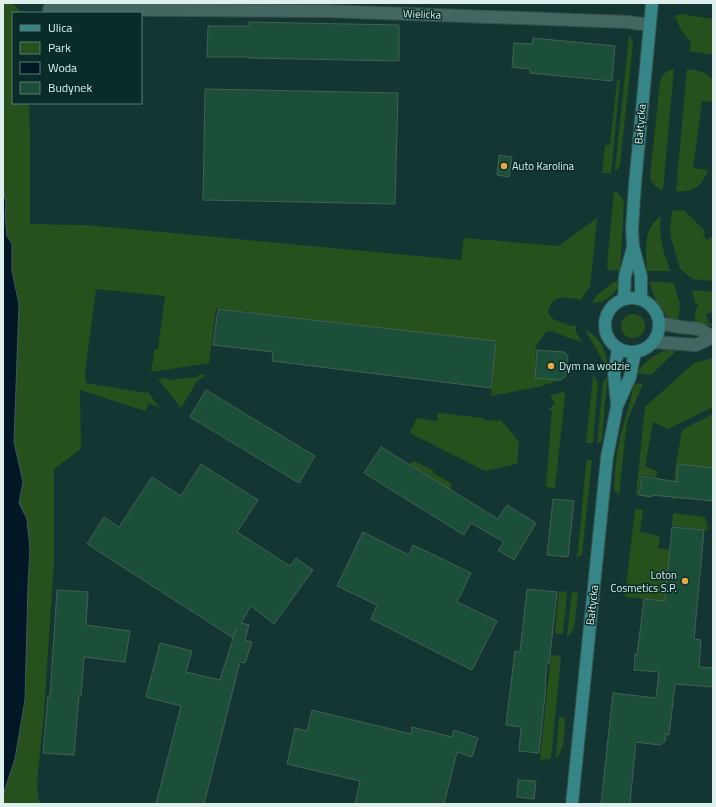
<svg xmlns="http://www.w3.org/2000/svg" width="716" height="807" viewBox="0 0 716 807" font-family="'Titillium Web',sans-serif">
	<style>
		.green { fill: #26501c }
		.water { fill: #001825; stroke: #425961 }
		.building { fill: #1c4f39; stroke: #445f52 }
		.lines { fill: none; stroke-linecap: round; stroke-linejoin: round }
		.street-casing { stroke: #35504d; stroke-width: 14 }
		.secondary-casing { stroke: #35504d; stroke-width: 14 }
		.street { stroke: #446661; stroke-width: 12 }
		.secondary { stroke: #368587; stroke-width: 12 }
		.poi-dot { fill: #f0a63e; stroke: #092c28; stroke-width: 1.5 }
		.labels { text-anchor: middle; stroke-width: 3; stroke-linejoin: round; paint-order: stroke }
		.street-label { font-size: 11px; fill: #ddf0ed; stroke: #092c28 }
		.poi-label { font-size: 11px; fill: #ddf0ed; stroke: #092c28; text-anchor: start }
	</style>
	<rect width="100%" height="100%" fill="#143632"/>
	<g class="green">
		<path d="M3 3H12L22 13H13V103H29L30 137V224L86 225 461 260 464 238 559 246 597 218 590 287 585 293 581 300C565 297 551 293 548 313L553 319 571 326H576V332L582 342 569 338 552 331H548L544 334 536 346 535 377 561 380 538 387 491 396 496 341 216 308 209 363 151 372 155 349H158L165 296 96 289 85 373 86 383 146 393 147 391 160 408 149 403 145 411 80 390 81 449 54 469V562L44 713 37 782 38 797 41 804H3V795L15 759 25 700 28 585 30 550 27 519 19 503 23 482 14 442 19 304 12 271V244L7 236 5 216 6 203 3 188Z"/>
		<polygon points="681,14 713,19 713,55 689,51 691,42 681,30 675,16"/>
		<polygon points="629,35 631,38 633,44 620,164 618,169 615,171"/>
		<path d="M674 69 663 190C656 188 652 184 650 177L660 82C662 74 666 71 674 69Z"/>
		<path d="M687 69C695 70 710 72 713 82 714 88 713 96 713 102L702 101 693 168 708 170C703 186 692 193 676 191Z"/>
		<polygon points="617,80 620,81 611,173 602,173 605,145 610,145"/>
		<path d="M614 191C620 194 622 197 624 204L620 271 609 270 607 266Z"/>
		<polygon points="677,210 684,210 706,232 703,235 707,240 711,237 713,239 713,281 693,279 680,269 671,238 670,228 672,211"/>
		<path d="M661 216C658 239 664 251 670 271H647C646 252 642 229 661 216Z"/>
		<path d="M617 281H620C617 294 605 303 592 303L596 296 613 282Z"/>
		<path d="M649 281 674 283 680 304 678 323C660 315 654 299 649 281Z"/>
		<polygon points="692,290 713,292 713,312 706,314 709,324 713,323 713,326 694,324 696,308 698,307 697,303 695,303"/>
		<circle cx="633" cy="326" r="12"/>
		<path d="M586 330C602 339 605 350 608 366L604 363 588 335Z"/>
		<path d="M670 349H675L674 353 651 375 637 373C645 361 656 353 670 349Z"/>
		<polygon points="713,358 713,407 668,429 653,422 645,466 655,471 656,470 658,472 656,477 641,475 638,495 636,494 645,407 694,363"/>
		<polygon points="207,374 197,381 181,408 158,379 167,378 168,380 198,377 198,375"/>
		<polygon points="593,376 596,379 598,383 593,443 586,443"/>
		<polygon points="606,378 608,378 605,402 602,440 601,442 597,443 603,382"/>
		<path d="M634 383 643 384 627 421 619 494 617 493 614 489C614 472 617 454 620 437 625 419 631 401 634 383Z"/>
		<polygon points="564,392 565,395 555,488 546,487 552,410 548,410 555,403 550,397 552,395"/>
		<polygon points="438,413 484,418 484,420 499,421 500,419 519,442 517,464 485,471 410,433 417,418 437,421"/>
		<polygon points="713,414 713,468 679,464 675,500 672,499 676,464 682,430"/>
		<polygon points="588,460 592,460 582,554 581,556 576,557 578,551 586,464"/>
		<polygon points="414,461 434,471 433,473 451,483 451,490 409,464"/>
		<polygon points="635,509 643,510 640,532 660,536 658,548 670,550 662,636 659,600 625,597"/>
		<polygon points="673,513 705,517 708,530 672,526"/>
		<polygon points="559,591 567,592 563,634 555,633"/>
		<polygon points="572,592 578,593 574,628 570,635 567,636"/>
		<polygon points="551,655 561,656 551,759 540,760"/>
		<path d="M559 717 565 718C564 731 566 748 556 758Z"/>
	</g>
	<polygon class="water" points="3,188 6,203 5,216 7,236 12,244 12,271 19,304 14,442 23,482 19,503 27,519 30,550 28,585 25,700 15,759 3,795"/>
	<g class="building">
		<polygon points="249,22 399,25 399,61 248,58 249,57 207,57 208,26 249,26"/>
		<polygon points="533,38 615,46 612,81 530,73 530,69 512,67 514,43 532,44"/>
		<polygon points="205,89 398,93 395,204 203,200"/>
		<polygon points="499,155 512,157 509,177 497,175"/>
		<polygon points="218,309 496,341 491,388 272,361 273,352 213,345"/>
		<polygon points="537,350 564,352 568,356 566,376 561,380 535,378"/>
		<polygon points="206,390 315,456 299,483 190,417"/>
		<polygon points="381,447 498,519 507,505 536,523 514,560 498,550 504,542 471,523 464,535 364,473"/>
		<polygon points="201,464 258,500 237,532 290,566 296,558 313,570 274,624 251,606 241,623 249,625 245,640 252,642 245,663 240,662 204,804 156,804 181,706 146,697 160,643 192,651 186,672 220,680 236,629 232,637 87,544 104,517 119,527 152,477 181,496"/>
		<polygon points="678,464 713,468 713,501 652,495 652,497 639,495 642,476 677,482"/>
		<polygon points="553,499 574,501 568,557 547,555"/>
		<polygon points="672,527 704,530 694,639 701,640 699,667 713,668 713,687 675,684 669,735 666,734 665,742 660,745 636,742 630,804 601,804 613,693 656,698 659,672 634,670 635,654 637,655 644,599 665,601"/>
		<polygon points="363,532 409,555 413,545 471,573 457,602 497,621 472,670 371,619 377,605 337,586"/>
		<polygon points="527,589 557,592 549,664 547,663 545,685 546,685 539,753 519,751 521,727 506,725 515,651 520,652"/>
		<polygon points="57,590 88,592 86,625 130,631 125,662 84,657 81,696 79,696 74,755 43,753 48,696 50,696"/>
		<polygon points="312,710 411,734 412,727 452,737 454,730 478,738 472,757 457,752 444,804 355,804 360,781 287,764 295,728 307,731"/>
		<polygon points="518,780 536,781 534,799 517,797"/>
	</g>
	<g class="lines">
		<defs>
			<g id="street">
				<polyline points="49,9 327,11 628,22 650,25"/>
				<polyline points="659,323 680,327 699,329 713,337"/>
				<polyline points="654,342 696,345 713,337"/>
			</g>
			<g id="secondary">
				<circle cx="632" cy="325" r="27"/>
				<polyline points="624,299 625,276 633,247"/>
				<polyline points="641,299 641,276 633,246 632,230 635,184 652,3"/>
				<polyline points="617,405 614,374 618,349"/>
				<polyline points="572,804 607,457 617,406 630,377 635,352"/>
			</g>
		</defs>
		<use href="#street" class="street-casing"/>
		<use href="#secondary" class="secondary-casing"/>
		<use href="#street" class="street"/>
		<use href="#secondary" class="secondary"/>
	</g>
	<g class="poi-dot">
		<circle cx="504" cy="166" r="4"/>
		<circle cx="551" cy="366" r="4"/>
		<circle cx="685" cy="581" r="4"/>
	</g>
	<g class="labels">
		<g class="street-label">
			<text transform="translate(422 14) rotate(2)" y="4">Wielicka</text>
			<text transform="translate(640 124) rotate(-85)" y="4">Bałtycka</text>
			<text transform="translate(592 605) rotate(-84)" y="4">Bałtycka</text>
		</g>
		<g class="poi-label">
			<text x="512" y="170">Auto Karolina</text>
			<text x="559" y="370">Dym na wodzie</text>
			<text x="677" y="579" text-anchor="end">Loton<tspan x="677" dy="13">Cosmetics S.P.</tspan></text>
		</g>
	</g>
	<rect width="716" height="807" fill="none" stroke="#ddf0ed" stroke-width="8"/>
	<rect x="12" y="12" width="130" height="92" fill="#092c28" stroke="#5e7a77"/>
	<rect x="20" y="25" width="20" height="6" fill="#368587" stroke="#5e7a77"/>
	<text x="48" y="32" font-size="12" fill="#ddf0ed">Ulica</text>
	<rect x="20" y="42" width="20" height="12" fill="#26501c" stroke="#5e7a77"/>
	<text x="48" y="52" font-size="12" fill="#ddf0ed">Park</text>
	<rect x="20" y="62" width="20" height="12" fill="#001825" stroke="#5e7a77"/>
	<text x="48" y="72" font-size="12" fill="#ddf0ed">Woda</text>
	<rect x="20" y="82" width="20" height="12" fill="#1c4f39" stroke="#5e7a77"/>
	<text x="48" y="92" font-size="12" fill="#ddf0ed">Budynek</text>
</svg>
